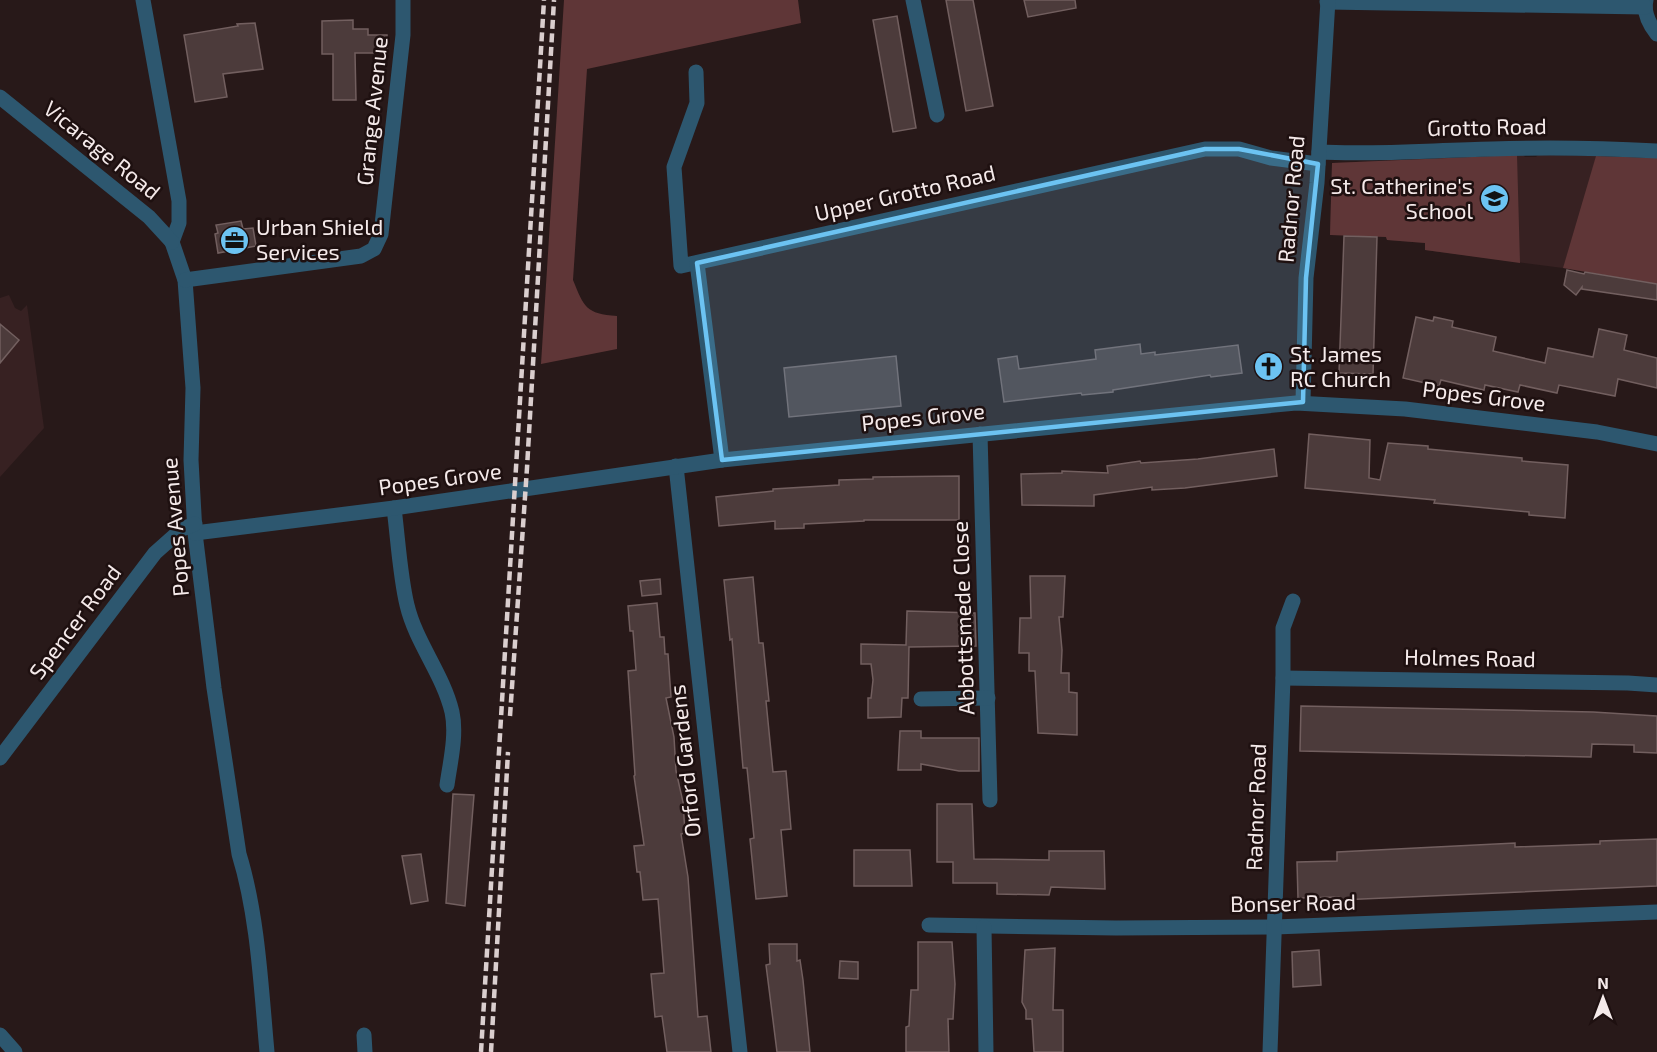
<svg xmlns="http://www.w3.org/2000/svg" width="1657" height="1052" viewBox="0 0 1657 1052" font-family="'Exo 2',sans-serif">
	<style>
		.built { fill: #372122 }
		.green { fill: #5f3637 }
		.building { fill: #4c3b3b; stroke: #725f5f; stroke-width: 1.5 }
		.lines { fill: none; stroke-linecap: round; stroke-linejoin: round }
		.street { stroke: #2d576f; stroke-width: 15 }
		.rail { stroke: #dacece; stroke-width: 4.5; stroke-dasharray: 9 4.5; stroke-linecap: butt }
		.marked { fill: #6cc3f2; fill-opacity: 0.2; stroke: #6cc3f2; stroke-width: 4.5; stroke-linejoin: round }
		.labels { text-anchor: middle; stroke-width: 5; stroke-linejoin: round; paint-order: stroke }
		.street-label { font-size: 22px; fill: #f5eaea; stroke: #1e1010 }
		.poi-label { font-size: 22px; fill: #f5eaea; stroke: #1e1010; text-anchor: start }
	</style>
	<rect width="100%" height="100%" fill="#281919"/>
	<g class="built">
		<polygon points="1523,155 1525,157 1536,157 1538,155 1596,156 1657,284 1563,268 1425,250 1425,243 1387,240 1386,237 1330,235 1332,163"/>
		<polygon points="9,295 15,308 21,311 27,305 44,428 0,477 0,298"/>
	</g>
	<g class="green">
		<path d="M564 0H798L801 23 587 69 573 280C584 307 586 314 617 316V349L541 364Z"/>
		<polygon points="1517,155 1520,263 1425,250 1425,243 1387,240 1386,237 1330,235 1332,163"/>
		<polygon points="1596,156 1657,158 1657,284 1563,268"/>
	</g>
	<g class="building">
		<polygon points="946,0 973,0 993,106 966,111"/>
		<polygon points="1024,0 1075,0 1076,8 1028,17"/>
		<polygon points="897,16 916,128 893,132 873,20"/>
		<polygon points="353,20 353,29 368,29 368,35 387,35 387,53 355,53 356,100 333,100 333,54 322,54 322,21"/>
		<polygon points="255,23 263,69 223,74 227,97 195,102 184,35 238,26 237,24"/>
		<polygon points="241,221 243,229 253,228 256,246 218,253 215,234 218,233 216,225"/>
		<polygon points="1344,236 1377,237 1373,374 1339,373"/>
		<polygon points="1567,270 1584,274 1585,272 1657,284 1657,300 1582,289 1582,287 1576,295 1564,285"/>
		<polygon points="1416,317 1433,321 1434,317 1453,321 1452,327 1496,337 1493,351 1545,363 1548,348 1593,357 1599,329 1627,335 1624,350 1657,358 1657,388 1618,379 1615,396 1559,385 1557,393 1520,385 1518,392 1485,385 1484,390 1441,380 1439,386 1403,378"/>
		<polygon points="0,324 19,340 0,363"/>
		<polygon points="1140,344 1141,354 1155,352 1155,355 1238,345 1242,373 1211,377 1210,375 1113,390 1113,392 1082,395 1081,393 1004,402 998,359 1017,356 1019,369 1096,359 1095,350"/>
		<polygon points="896,356 901,406 789,417 784,368"/>
		<polygon points="1309,434 1370,440 1369,478 1380,480 1388,443 1428,446 1428,449 1522,458 1522,461 1568,465 1565,518 1529,515 1529,512 1434,503 1435,500 1305,488"/>
		<polygon points="1274,449 1277,476 1185,488 1152,490 1152,487 1094,495 1094,506 1022,505 1021,474 1062,473 1062,471 1108,473 1107,466 1140,461 1141,463 1198,459"/>
		<polygon points="959,476 959,520 864,520 864,521 804,524 804,528 775,529 775,521 719,526 716,497 773,491 773,489 839,485 839,480 873,479 873,477"/>
		<polygon points="1030,576 1065,576 1063,617 1059,617 1062,650 1061,673 1069,673 1069,692 1077,693 1077,735 1038,733 1035,671 1029,671 1029,653 1019,653 1020,618 1031,618"/>
		<polygon points="753,577 759,643 763,643 769,701 766,701 773,772 786,771 791,829 781,830 787,896 756,899 750,839 754,838 747,768 743,768 732,639 730,640 724,580"/>
		<polygon points="660,579 661,594 642,596 640,581"/>
		<polygon points="657,603 660,637 664,637 665,654 668,654 671,697 666,698 674,737 676,771 683,802 685,833 681,834 688,877 698,1017 707,1016 711,1052 667,1052 662,1016 655,1017 651,974 664,973 658,899 643,900 640,872 637,872 634,846 644,845 634,776 635,775 628,671 636,670 633,631 630,631 628,606"/>
		<polygon points="907,611 975,613 976,646 909,647 908,698 902,698 901,717 868,718 868,698 871,698 873,680 871,664 861,664 861,644 906,645"/>
		<polygon points="1301,706 1593,712 1657,716 1657,753 1634,752 1634,745 1592,744 1591,757 1300,751"/>
		<polygon points="900,731 921,731 921,738 979,738 979,771 959,771 921,764 921,770 898,770"/>
		<polygon points="453,794 474,795 465,906 446,903"/>
		<polygon points="937,804 972,804 974,859 1049,860 1049,851 1104,851 1105,889 1051,887 1049,895 997,894 997,883 953,883 953,862 937,862"/>
		<polygon points="1657,839 1657,886 1340,900 1339,897 1298,898 1297,862 1337,861 1337,852 1515,843 1515,847 1600,844 1600,841"/>
		<polygon points="854,850 910,850 912,886 854,886"/>
		<polygon points="421,854 428,901 411,904 402,856"/>
		<polygon points="918,942 952,942 955,984 953,1019 948,1019 949,1052 906,1052 906,1027 909,1026 911,990 918,990"/>
		<polygon points="769,944 797,944 797,961 800,960 803,980 810,1052 777,1052 766,965 770,964"/>
		<polygon points="1055,948 1053,1010 1063,1010 1063,1052 1034,1052 1032,1019 1026,1019 1026,1010 1022,1002 1025,950"/>
		<polygon points="1319,950 1321,985 1293,987 1292,952"/>
		<polygon points="840,961 858,962 858,979 839,978"/>
	</g>
	<g class="lines">
		<g class="street">
			<path d="M143 0 179 201V223L172 242 185 280 193 388 191 460 195 533 214 688 239 854C258 916 261 987 267 1052"/>
			<polyline points="913,0 937,115"/>
			<path d="M1646 0C1643 13 1649 24 1657 34"/>
			<polyline points="1327,2 1645,7"/>
			<polyline points="696,72 697,103 674,167 681,266 1205,149 1239,149 1271,158 1318,164"/>
			<polyline points="0,97 149,217 172,242"/>
			<path d="M1319 152C1377 155 1434 150 1492 149 1547 147 1602 148 1657 151"/>
			<polyline points="697,263 722,460"/>
			<polyline points="185,280 361,256 374,249 381,234 403,35 403,0"/>
			<polyline points="1303,402 1306,278 1317,183 1328,0"/>
			<polyline points="980,434 990,800"/>
			<polyline points="676,466 740,1052"/>
			<path d="M394 508C398 539 400 576 407 605 416 643 443 674 452 712 457 735 450 763 447 785"/>
			<polyline points="195,533 394,508 722,460 1296,403 1405,409 1597,432 1657,444"/>
			<polyline points="1283,678 1628,683 1657,685"/>
			<polyline points="921,699 988,698"/>
			<polyline points="0,758 155,553 182,529 195,524"/>
			<polyline points="929,925 1116,928 1275,927 1657,912"/>
			<polyline points="984,927 986,1052"/>
			<polyline points="0,1035 15,1052"/>
			<polyline points="364,1035 365,1052"/>
			<polyline points="1270,1052 1283,678 1283,628 1293,601"/>
		</g>
		<g class="rail">
			<polyline points="510,716 527,468 554,0"/>
			<polyline points="481,1052 544,0"/>
			<polyline points="491,1052 508,752"/>
		</g>
	</g>
	<path class="marked" d="M1205 149H1239L1318 164 1306 278 1303 402 722 460 697 263Z"/>
	<defs>
		<symbol id="school-disc" viewBox="-11 -11 22 22"><circle r="9.5" fill="#6cc3f2" stroke="#1e1010"/><path d="M0-5L7-2L0 1L-7-2ZM-4 1L0 2.5L4 1V4Q0 6-4 4Z" fill="#111"/></symbol>
		<symbol id="office-disc" viewBox="-11 -11 22 22"><circle r="9.5" fill="#6cc3f2" stroke="#1e1010"/><path d="M-6-3h4V-5.5h4V-3h4V5H-6ZM-1-4.5V-3h2v-1.5ZM-6 0V1H6V0Z" fill="#111"/></symbol>
		<symbol id="church-disc" viewBox="-11 -11 22 22"><circle r="9.5" fill="#6cc3f2" stroke="#1e1010"/><path d="M-1.2-6h2.4v3.5h3.3v2.4h-3.3V6h-2.4V-.1h-3.3v-2.4h3.3Z" fill="#111"/></symbol>
	</defs>
	<g fill-rule="evenodd">
		<use href="#school-disc" x="1478" y="182" width="33" height="33"/>
		<use href="#office-disc" x="218" y="224" width="33" height="33"/>
		<use href="#church-disc" x="1252" y="350" width="33" height="33"/>
	</g>
	<g class="labels">
		<g class="street-label">
			<text transform="translate(372 111) rotate(-84)" y="8">Grange Avenue</text>
			<text transform="translate(1487 127) rotate(-1)" y="8">Grotto Road</text>
			<text transform="translate(102 150) rotate(39)" y="8">Vicarage Road</text>
			<text transform="translate(905 193) rotate(-13)" y="8">Upper Grotto Road</text>
			<text transform="translate(1291 199) rotate(-85)" y="8">Radnor Road</text>
			<text transform="translate(1484 396) rotate(7)" y="8">Popes Grove</text>
			<text transform="translate(923 417) rotate(-6)" y="8">Popes Grove</text>
			<text transform="translate(440 479) rotate(-8)" y="8">Popes Grove</text>
			<text transform="translate(175 527) rotate(-95)" y="8">Popes Avenue</text>
			<text transform="translate(963 618) rotate(-92)" y="8">Abbottsmede Close</text>
			<text transform="translate(75 622) rotate(-53)" y="8">Spencer Road</text>
			<text transform="translate(1470 658) rotate(1)" y="8">Holmes Road</text>
			<text transform="translate(685 761) rotate(-96)" y="8">Orford Gardens</text>
			<text transform="translate(1256 807) rotate(-88)" y="8">Radnor Road</text>
			<text transform="translate(1293 903) rotate(-1)" y="8">Bonser Road</text>
		</g>
		<g class="poi-label">
			<text x="1473" y="194" text-anchor="end">St. Catherine's<tspan x="1473" dy="25">School</tspan></text>
			<text x="256" y="235">Urban Shield<tspan x="256" dy="25">Services</tspan></text>
			<text x="1290" y="362">St. James<tspan x="1290" dy="25">RC Church</tspan></text>
		</g>
	</g>
	<g transform="translate(1603 998)" stroke="#1e1010" stroke-width="4.5" paint-order="stroke">
	<path d="M0-4.5L10 22L0 15L-10 22Z" fill="#f5eaea"/>
	<text y="-9" font-size="16" font-weight="bold" text-anchor="middle" fill="#f5eaea">N</text>
	</g>
</svg>
